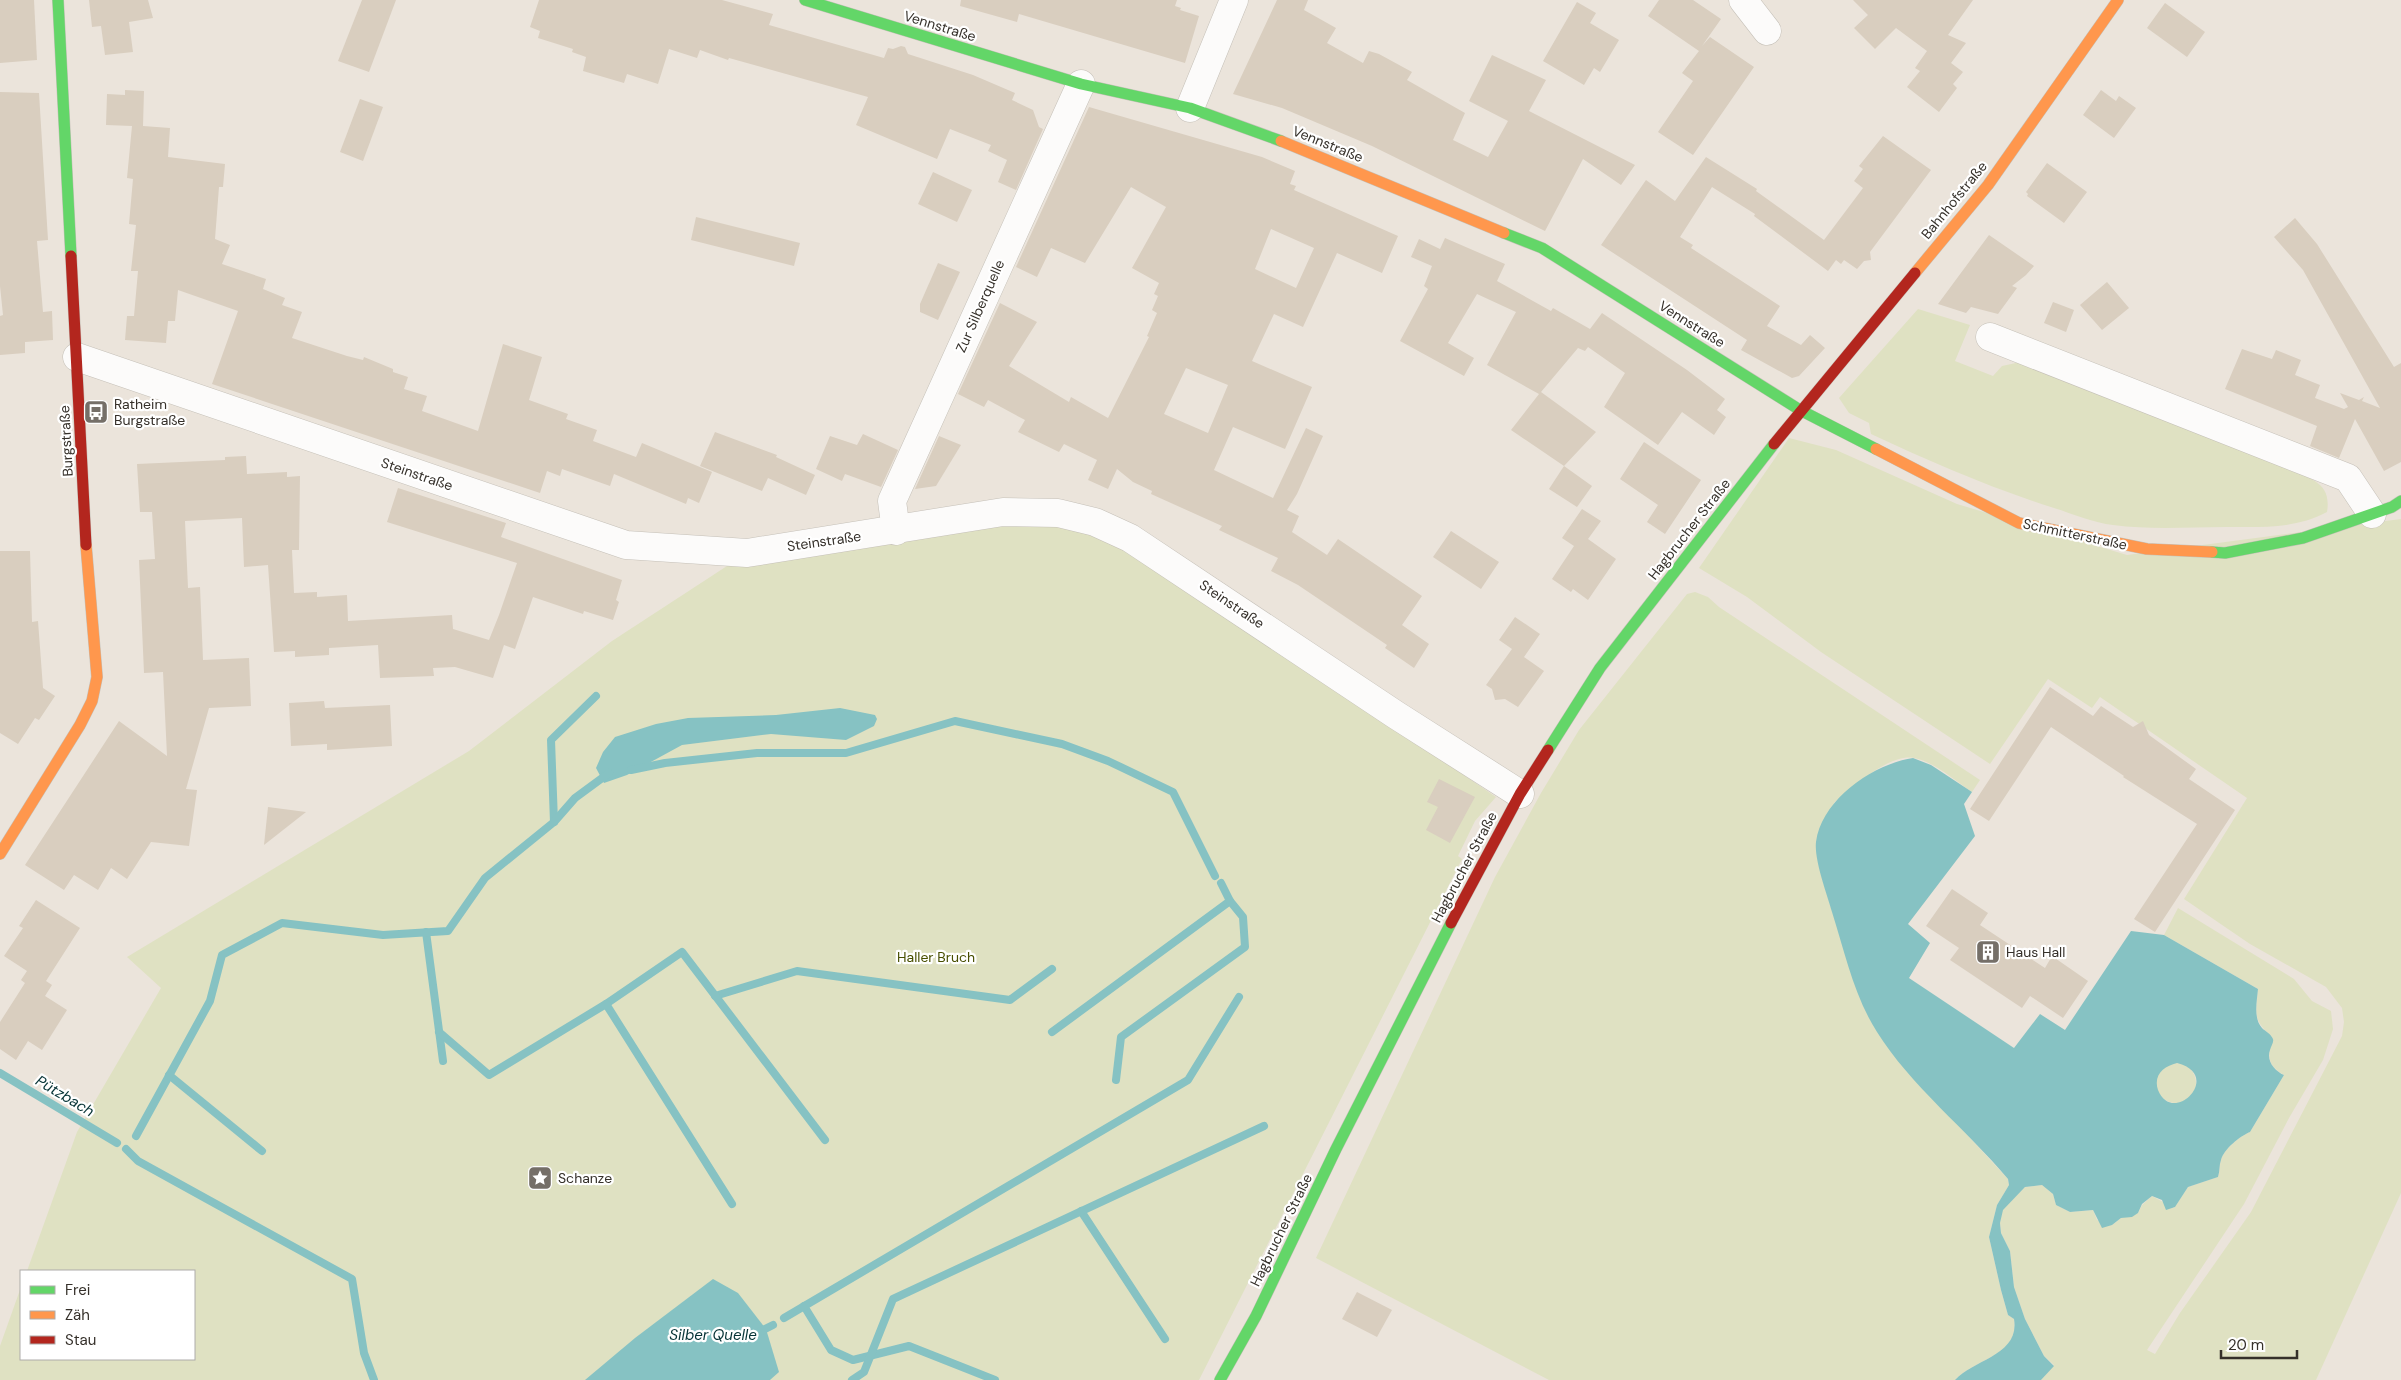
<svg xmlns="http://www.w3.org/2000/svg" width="2401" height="1380" viewBox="0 0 2401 1380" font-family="'DM Sans',sans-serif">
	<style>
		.green { fill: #dfe1c2 }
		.water { fill: #86c2c3; fill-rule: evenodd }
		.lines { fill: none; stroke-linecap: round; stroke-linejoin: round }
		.stream { stroke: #86c2c3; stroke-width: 8 }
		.building { fill: #d9cebf; fill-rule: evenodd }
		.street-casing { stroke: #c5c0b8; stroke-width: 29 }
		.fast-casing { stroke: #c5c0b8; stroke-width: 12 }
		.slow-casing { stroke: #c5c0b8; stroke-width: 12 }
		.jam-casing { stroke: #c5c0b8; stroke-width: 12 }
		.street { stroke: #fcfbfa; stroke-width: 28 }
		.fast { stroke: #63d668; stroke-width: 11 }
		.slow { stroke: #ff974d; stroke-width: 11 }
		.jam { stroke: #b3261e; stroke-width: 11 }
		.labels { text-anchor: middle; stroke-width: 4.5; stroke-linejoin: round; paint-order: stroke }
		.street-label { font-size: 14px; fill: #35302a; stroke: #fff }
		.poi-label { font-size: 14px; fill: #35302a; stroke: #fff; text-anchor: start }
		.park-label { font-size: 14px; fill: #484f00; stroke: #fff }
		.water-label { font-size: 15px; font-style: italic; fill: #063336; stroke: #fff }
	</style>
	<rect width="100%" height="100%" fill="#ebe4db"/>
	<g class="green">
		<path d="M1918 309 1970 325 1955 361 1993 376 2002 366 2025 361 2287 468C2310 479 2332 482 2327 512 2295 529 2262 527 2227 527 2189 527 2151 530 2113 525 2094 523 2073 514 2054 508 1991 488 1931 462 1871 434L1869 423 1849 413 1839 398Z"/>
		<path d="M1789 438 1836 450 1957 504 2127 555 2401 519V1193L2316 1380H2041L2054 1365 2044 1356 2025 1319 2014 1287 2010 1251 2001 1233 2000 1223 2002 1210 2025 1187 2042 1185 2053 1194 2056 1205 2070 1212 2093 1210 2097 1220 2112 1225 2121 1218 2138 1213 2142 1205 2152 1196 2174 1208 2188 1187 2218 1177C2220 1171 2219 1165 2221 1160 2224 1149 2240 1136 2250 1132L2284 1075C2266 1065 2268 1055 2272 1037 2252 1019 2256 1014 2258 989L2164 935 2178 908 2294 979 2312 1001 2331 1011 2333 1029 2323 1060 2289 1118 2244 1204 2147 1350 2155 1354 2180 1313 2251 1212 2342 1036 2344 1022 2342 1008 2326 987 2250 944 2184 899 2247 798 2100 697 2092 708 2048 679 1990 764 1821 652 1747 597 1699 568Z"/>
		<polygon points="1010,516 1098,525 1496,797 1475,821 1458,856 1462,859 1199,1380 0,1380 0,1346 21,1287 21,1359 194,1359 194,1271 27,1271 77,1132 161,988 127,957 469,751 612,641 727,566"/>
		<path d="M1695 592 1708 597 1719 607 1980 780 1972 792C1955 781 1935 762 1914 758 1890 753 1851 788 1834 803L1822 878 1833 914 1896 1058 2008 1179 2009 1185 1997 1205 1989 1237 2001 1290 2008 1315 2014 1319C2020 1356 1974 1359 1955 1380H1549L1316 1258 1495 877 1541 793 1579 730 1687 594Z"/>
		<circle cx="2176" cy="1083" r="20"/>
	</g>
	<g class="water">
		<polygon points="840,708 875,715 877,719 874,726 846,740 771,734 682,745 627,775 604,783 596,768 603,752 615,737 656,724 688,718 776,715"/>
		<path d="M1913 758 1931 765 1972 792 1964 804 1975 836 1908 924 1930 943 1909 978 2014 1048 2040 1014 2065 1030 2131 931 2164 935 2258 989C2257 1001 2253 1018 2262 1028 2265 1031 2271 1034 2273 1039 2274 1043 2271 1046 2270 1050 2266 1061 2275 1071 2284 1075L2250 1132C2240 1136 2224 1149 2221 1160 2219 1165 2220 1171 2218 1177L2188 1187 2175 1207 2166 1210 2162 1200 2152 1196 2142 1204 2138 1213 2132 1217 2121 1218 2112 1225 2102 1228 2093 1210 2070 1212 2056 1205 2053 1194 2042 1185 2025 1187 2003 1210 2000 1223 2001 1233 2010 1251 2014 1287 2025 1319 2044 1356 2054 1366 2041 1380H1955C1974 1359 2020 1355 2014 1319L2008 1315 2001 1290 1989 1237 1997 1205 2009 1185 2008 1179C1968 1131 1910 1085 1877 1032 1854 996 1845 953 1832 912 1827 894 1814 860 1816 842 1822 799 1873 764 1913 758ZM2177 1063C2224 1075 2173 1127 2158 1090 2153 1075 2164 1066 2177 1063Z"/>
		<polygon points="713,1279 738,1293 766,1329 779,1372 770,1380 585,1380 635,1338"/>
	</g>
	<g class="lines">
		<g class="stream">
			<polyline points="631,770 665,763 757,753 846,753 955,721 1062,744 1108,761 1173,792 1215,876"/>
			<polyline points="554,822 551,740 596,696"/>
			<polyline points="426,932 443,1061"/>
			<polyline points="715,996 797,971 1010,1000 1052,969"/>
			<polyline points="606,1004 682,952 825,1140"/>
			<polyline points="439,1032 489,1075 606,1004 732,1204"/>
			<polyline points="1052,1032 1230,901 1221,883"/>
			<polyline points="0,1073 117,1143"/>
			<polyline points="169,1075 262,1151"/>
			<polyline points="1116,1080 1121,1037 1245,947 1243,917 1230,901"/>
			<polyline points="136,1136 210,1001 222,955 282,923 383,935 448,931 485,878 554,822 575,798 609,773"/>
			<polyline points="126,1149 138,1161 352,1279 364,1353 374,1380"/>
			<polyline points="1081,1211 1165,1339"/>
			<polyline points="804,1306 831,1350 853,1360 909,1346 995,1380"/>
			<polyline points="784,1318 1188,1080 1239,997"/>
			<polyline points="757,1333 773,1325"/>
			<polyline points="852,1380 864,1372 893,1299 1264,1126"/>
		</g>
	</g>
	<g class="building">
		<polygon points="0,0 34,0 37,60 0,63"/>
		<polygon points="89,0 148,0 153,18 129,22 133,52 105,55 101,26 92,27"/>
		<polygon points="362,0 396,0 369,72 338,61"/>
		<polygon points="539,0 722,0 773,14 769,25 884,58 888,48 893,49 901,46 905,47 908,54 973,75 1015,93 1012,100 1033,110 1039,127 1043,129 1016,190 998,182 1007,160 988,151 991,145 950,129 937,159 856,125 868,97 729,58 728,60 700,50 697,58 669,49 658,84 627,74 624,83 583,71 586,57 572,52 573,49 538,38 540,31 530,27"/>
		<polygon points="961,0 1177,0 1175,6 1181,8 1180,10 1199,16 1185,63 1019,14 1017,22 960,6"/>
		<polygon points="1277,0 1308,0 1304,10 1336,28 1327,43 1363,63 1369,51 1379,54 1412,72 1407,80 1465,113 1453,140 1488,157 1508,121 1469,101 1492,55 1546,80 1529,111 1635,165 1621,185 1583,159 1545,231 1372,146 1282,108 1233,94"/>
		<polygon points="1659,0 1693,0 1721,19 1702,46 1710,37 1754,67 1693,155 1658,132 1693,81 1682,73 1699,51 1648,16"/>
		<polygon points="1853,0 1973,0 1948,35 1966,43 1951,63 1963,72 1953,84 1957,88 1939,112 1907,87 1920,71 1915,68 1927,51 1896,28 1875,49 1854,28 1868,15"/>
		<polygon points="1577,2 1596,13 1590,23 1619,40 1600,72 1594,68 1584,85 1543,61"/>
		<polygon points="2165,3 2205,32 2187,57 2147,28"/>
		<polygon points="125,90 144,91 143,126 170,128 168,157 225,164 223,187 219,187 215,239 230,245 222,264 266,279 263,289 285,298 282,305 302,312 292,338 347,356 363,360 364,357 393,369 393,372 408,377 404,389 427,396 422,411 478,431 503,344 542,357 529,400 568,414 566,419 597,430 593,441 636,457 642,443 712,472 699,503 688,498 686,504 614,474 610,486 562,469 560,476 547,471 540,493 212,384 238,311 178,290 175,321 168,321 166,343 125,340 127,316 134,316 138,271 131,271 136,225 129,224 133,179 127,178 132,126 106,125 107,94 125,95"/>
		<polygon points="2101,90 2116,101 2119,96 2136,108 2114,138 2083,115"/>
		<polygon points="0,92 39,93 48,240 37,241 43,312 52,311 53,340 25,342 25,353 0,355 0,316 3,315 0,286"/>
		<polygon points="360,99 383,107 363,161 340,152"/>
		<path d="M1089 107 1262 157 1295 171 1290 184 1296 186 1294 190 1398 236 1382 273 1337 253 1303 327 1274 314 1252 361 1312 387 1285 449 1233 427 1214 470 1273 498 1306 428 1323 436 1297 494 1287 510 1299 516 1292 532 1327 555 1338 539 1422 596 1402 625 1429 644 1414 668 1385 648 1387 645 1298 585 1271 571 1278 558 1219 530 1222 526 1151 494 1152 491 1133 482 1117 469 1108 489 1088 480 1097 460 1064 444 1059 452 1018 432 1025 420 988 400 984 407 958 394 1000 303 1037 322 1009 366 1069 402 1071 397 1108 418 1149 337 1147 336 1157 313 1152 310 1158 296 1154 294 1159 283 1132 268 1166 207 1131 187 1085 263 1051 248 1037 277 1016 267ZM1271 229 1314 248 1296 288 1255 269ZM1186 368 1228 385 1208 433 1164 414Z"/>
		<polygon points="1883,136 1931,170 1870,252 1871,260 1864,261 1857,269 1844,260 1841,264 1836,260 1828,271 1754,216 1755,214 1712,187 1680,237 1693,245 1691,248 1780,306 1767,326 1801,345 1810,335 1825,348 1799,376 1792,378 1741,350 1747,340 1601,245 1646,180 1675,201 1706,157 1757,189 1756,191 1824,240 1863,188 1854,181 1863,169 1859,166"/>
		<polygon points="2047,163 2087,192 2064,223 2027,196 2028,194 2026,192"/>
		<polygon points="933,172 972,190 957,222 918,204"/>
		<polygon points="696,217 800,243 794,266 691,240"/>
		<polygon points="2295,218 2317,244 2394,367 2401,363 2401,462 2384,471 2355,419 2339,458 2310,446 2317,426 2225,389 2242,349 2272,359 2276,350 2301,360 2295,375 2320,385 2315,398 2344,409 2348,407 2340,393 2359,400 2364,397 2362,401 2380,408 2303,270 2274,237"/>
		<polygon points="1989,235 2034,266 2026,275 2012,286 2017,288 1998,314 1971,307 1966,313 1938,304"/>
		<polygon points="1445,238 1505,264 1497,281 1551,311 1553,308 1590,329 1602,313 1687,370 1725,399 1717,410 1726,417 1714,435 1682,412 1658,445 1604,407 1625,373 1588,347 1585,351 1578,348 1541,392 1596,432 1564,466 1511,430 1539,394 1487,365 1516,312 1477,294 1448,343 1474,358 1464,376 1400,341 1428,289 1424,286 1432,266 1411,257 1419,239 1440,249"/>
		<polygon points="938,263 960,272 938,320 920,312 920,304"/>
		<polygon points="2107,282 2129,308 2102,330 2080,305"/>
		<polygon points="2053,302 2074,310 2066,332 2044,323"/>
		<polygon points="715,432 777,455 776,457 815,475 806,495 768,478 762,491 700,466"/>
		<polygon points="863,434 898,450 881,487 845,474 842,481 816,469 830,436 857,445"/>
		<polygon points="939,436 961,445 936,486 915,489"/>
		<polygon points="1644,442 1701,480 1665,534 1647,522 1658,505 1620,479"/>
		<polygon points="246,456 247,474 287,472 287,477 300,476 299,550 292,550 294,593 317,592 317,597 347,595 348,621 452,615 453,629 489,640 499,615 517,563 387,522 398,488 506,523 501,537 622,580 616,600 619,602 613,620 584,611 583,614 533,597 515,649 504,645 493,678 455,667 433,668 434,676 380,678 378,645 329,648 329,655 295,657 295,651 274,652 268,565 244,567 242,518 185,521 188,588 200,587 203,660 249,658 251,706 209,708 186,789 197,790 189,846 151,842 127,879 111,868 98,890 74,875 64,890 25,865 119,721 167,756 163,672 144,673 139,560 155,559 152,512 140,512 137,464 225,460 225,457"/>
		<polygon points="1564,466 1592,486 1577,507 1549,489"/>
		<polygon points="1582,509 1601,521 1588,539 1616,559 1588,600 1573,589 1571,592 1552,579 1574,546 1562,538"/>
		<polygon points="1451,531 1499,562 1481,589 1433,557"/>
		<polygon points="0,551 30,551 32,622 38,621 43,688 55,696 39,720 35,718 18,744 0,733"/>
		<polygon points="1515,617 1540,634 1524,657 1544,671 1518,707 1505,699 1495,700 1492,689 1486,685 1512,649 1499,640"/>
		<polygon points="2050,687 2093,716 2101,706 2133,727 2143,721 2149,735 2196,769 2189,779 2235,810 2155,932 2134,919 2197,824 2123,777 2124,776 2051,727 1989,821 1970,809"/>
		<polygon points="324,701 325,708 390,705 392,746 327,750 327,744 291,746 289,703"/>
		<polygon points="1439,779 1475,797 1450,843 1426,830 1438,807 1427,802"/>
		<polygon points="268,807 306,812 264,845"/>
		<polygon points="1952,889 1988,913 1980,925 2045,968 2052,956 2088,981 2063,1018 2030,996 2022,1008 1950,960 1959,948 1926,926"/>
		<polygon points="36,900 80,928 46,981 52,985 45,996 67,1010 42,1050 28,1041 16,1060 0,1049 0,1022 25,983 21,980 27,971 4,956 23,928 19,926"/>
		<polygon points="1357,1292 1392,1310 1377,1337 1342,1319"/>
	</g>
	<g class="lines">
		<defs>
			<g id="street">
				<polyline points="1743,0 1767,31"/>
				<polyline points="1190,108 1234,0"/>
				<polyline points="1990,337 2348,478 2372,514"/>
				<polyline points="77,357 626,545 747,553 1003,512 1058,513 1095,522 1130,538 1396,715 1520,794"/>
				<polyline points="896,531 892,501 1081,84"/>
			</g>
			<g id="fast">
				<polyline points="58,0 71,256"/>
				<polyline points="805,0 1081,84 1190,108 1281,141"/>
				<polyline points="1504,233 1542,248 1800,410 1876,449"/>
				<polyline points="2212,552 2225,553 2303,538 2392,507 2401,501"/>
				<polyline points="1548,750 1600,668 1774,444"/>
				<polyline points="1220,1380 1256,1316 1336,1149 1451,923"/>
			</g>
			<g id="slow">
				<polyline points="1281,141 1504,233"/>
				<polyline points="1915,273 1988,185 2118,0"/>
				<polyline points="1876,449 2019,523 2147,549 2212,552"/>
				<polyline points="0,854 80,725 92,701 97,677 86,545"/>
			</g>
			<g id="jam">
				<polyline points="71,256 86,545"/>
				<polyline points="1774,444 1915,273"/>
				<polyline points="1451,923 1520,794 1548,750"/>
			</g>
		</defs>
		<use href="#street" class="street-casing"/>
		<use href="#fast" class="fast-casing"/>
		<use href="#slow" class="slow-casing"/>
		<use href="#jam" class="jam-casing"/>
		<use href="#street" class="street"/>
		<use href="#fast" class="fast"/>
		<use href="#slow" class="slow"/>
		<use href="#jam" class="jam"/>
	</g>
	<defs>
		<symbol id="bus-square" viewBox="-11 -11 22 22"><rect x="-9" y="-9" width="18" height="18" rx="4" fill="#756f68" stroke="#fff"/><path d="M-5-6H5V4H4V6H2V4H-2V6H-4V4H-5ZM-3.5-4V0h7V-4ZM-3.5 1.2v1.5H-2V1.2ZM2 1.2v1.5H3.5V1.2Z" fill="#fff"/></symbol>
		<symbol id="building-square" viewBox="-11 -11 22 22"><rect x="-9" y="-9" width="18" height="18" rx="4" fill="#756f68" stroke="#fff"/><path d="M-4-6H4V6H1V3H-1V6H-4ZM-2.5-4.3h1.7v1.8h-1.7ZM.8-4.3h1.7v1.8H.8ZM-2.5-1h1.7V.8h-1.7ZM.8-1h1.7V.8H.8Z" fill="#fff"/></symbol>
		<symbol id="sight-square" viewBox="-11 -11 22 22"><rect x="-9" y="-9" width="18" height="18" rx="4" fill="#756f68" stroke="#fff"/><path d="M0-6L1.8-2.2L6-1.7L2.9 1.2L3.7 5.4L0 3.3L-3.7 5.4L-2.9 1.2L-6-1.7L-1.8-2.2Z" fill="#fff"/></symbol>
	</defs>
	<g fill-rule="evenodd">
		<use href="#bus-square" x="82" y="398" width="28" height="28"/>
		<use href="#building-square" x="1974" y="938" width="28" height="28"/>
		<use href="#sight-square" x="526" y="1164" width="28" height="28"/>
	</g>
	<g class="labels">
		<g class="street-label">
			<text transform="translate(940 26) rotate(17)" y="5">Vennstraße</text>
			<text transform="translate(1328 144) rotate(22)" y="5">Vennstraße</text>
			<text transform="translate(1954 200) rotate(-51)" y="5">Bahnhofstraße</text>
			<text transform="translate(980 306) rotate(-66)" y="5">Zur Silberquelle</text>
			<text transform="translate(1692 324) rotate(32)" y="5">Vennstraße</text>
			<text transform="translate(66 441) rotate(-93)" y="5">Burgstraße</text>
			<text transform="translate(417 474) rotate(19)" y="5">Steinstraße</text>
			<text transform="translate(1689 529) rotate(-52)" y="5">Hagbrucher Straße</text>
			<text transform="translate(2075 534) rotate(12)" y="5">Schmitterstraße</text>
			<text transform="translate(824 541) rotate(-8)" y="5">Steinstraße</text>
			<text transform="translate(1232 604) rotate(34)" y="5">Steinstraße</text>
			<text transform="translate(1464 867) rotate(-62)" y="5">Hagbrucher Straße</text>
			<text transform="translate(1281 1230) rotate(-64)" y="5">Hagbrucher Straße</text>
		</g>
		<g class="poi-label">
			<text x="114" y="409">Ratheim<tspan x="114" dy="16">Burgstraße</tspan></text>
			<text x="2006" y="957">Haus Hall</text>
			<text x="558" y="1183">Schanze</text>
		</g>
		<g class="park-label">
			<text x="936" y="962">Haller Bruch</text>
		</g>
		<g class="water-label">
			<text transform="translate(65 1096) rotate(31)" y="5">Pützbach</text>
			<text x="713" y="1340">Silber Quelle</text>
		</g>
	</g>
	<rect x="20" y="1270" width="175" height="90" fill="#ffffff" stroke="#aeacaa"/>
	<rect x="30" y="1286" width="25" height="8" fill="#63d668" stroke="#aeacaa"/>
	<text x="65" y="1295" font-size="15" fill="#35302a">Frei</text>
	<rect x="30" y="1311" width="25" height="8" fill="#ff974d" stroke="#aeacaa"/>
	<text x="65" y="1320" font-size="15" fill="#35302a">Zäh</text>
	<rect x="30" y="1336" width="25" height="8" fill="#b3261e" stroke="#aeacaa"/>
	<text x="65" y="1345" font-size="15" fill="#35302a">Stau</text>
	<path d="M2221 1350v8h76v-8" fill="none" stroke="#35302a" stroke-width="2.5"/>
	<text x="2228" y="1350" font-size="15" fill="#35302a" stroke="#ffffff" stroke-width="4" paint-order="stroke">20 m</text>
</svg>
